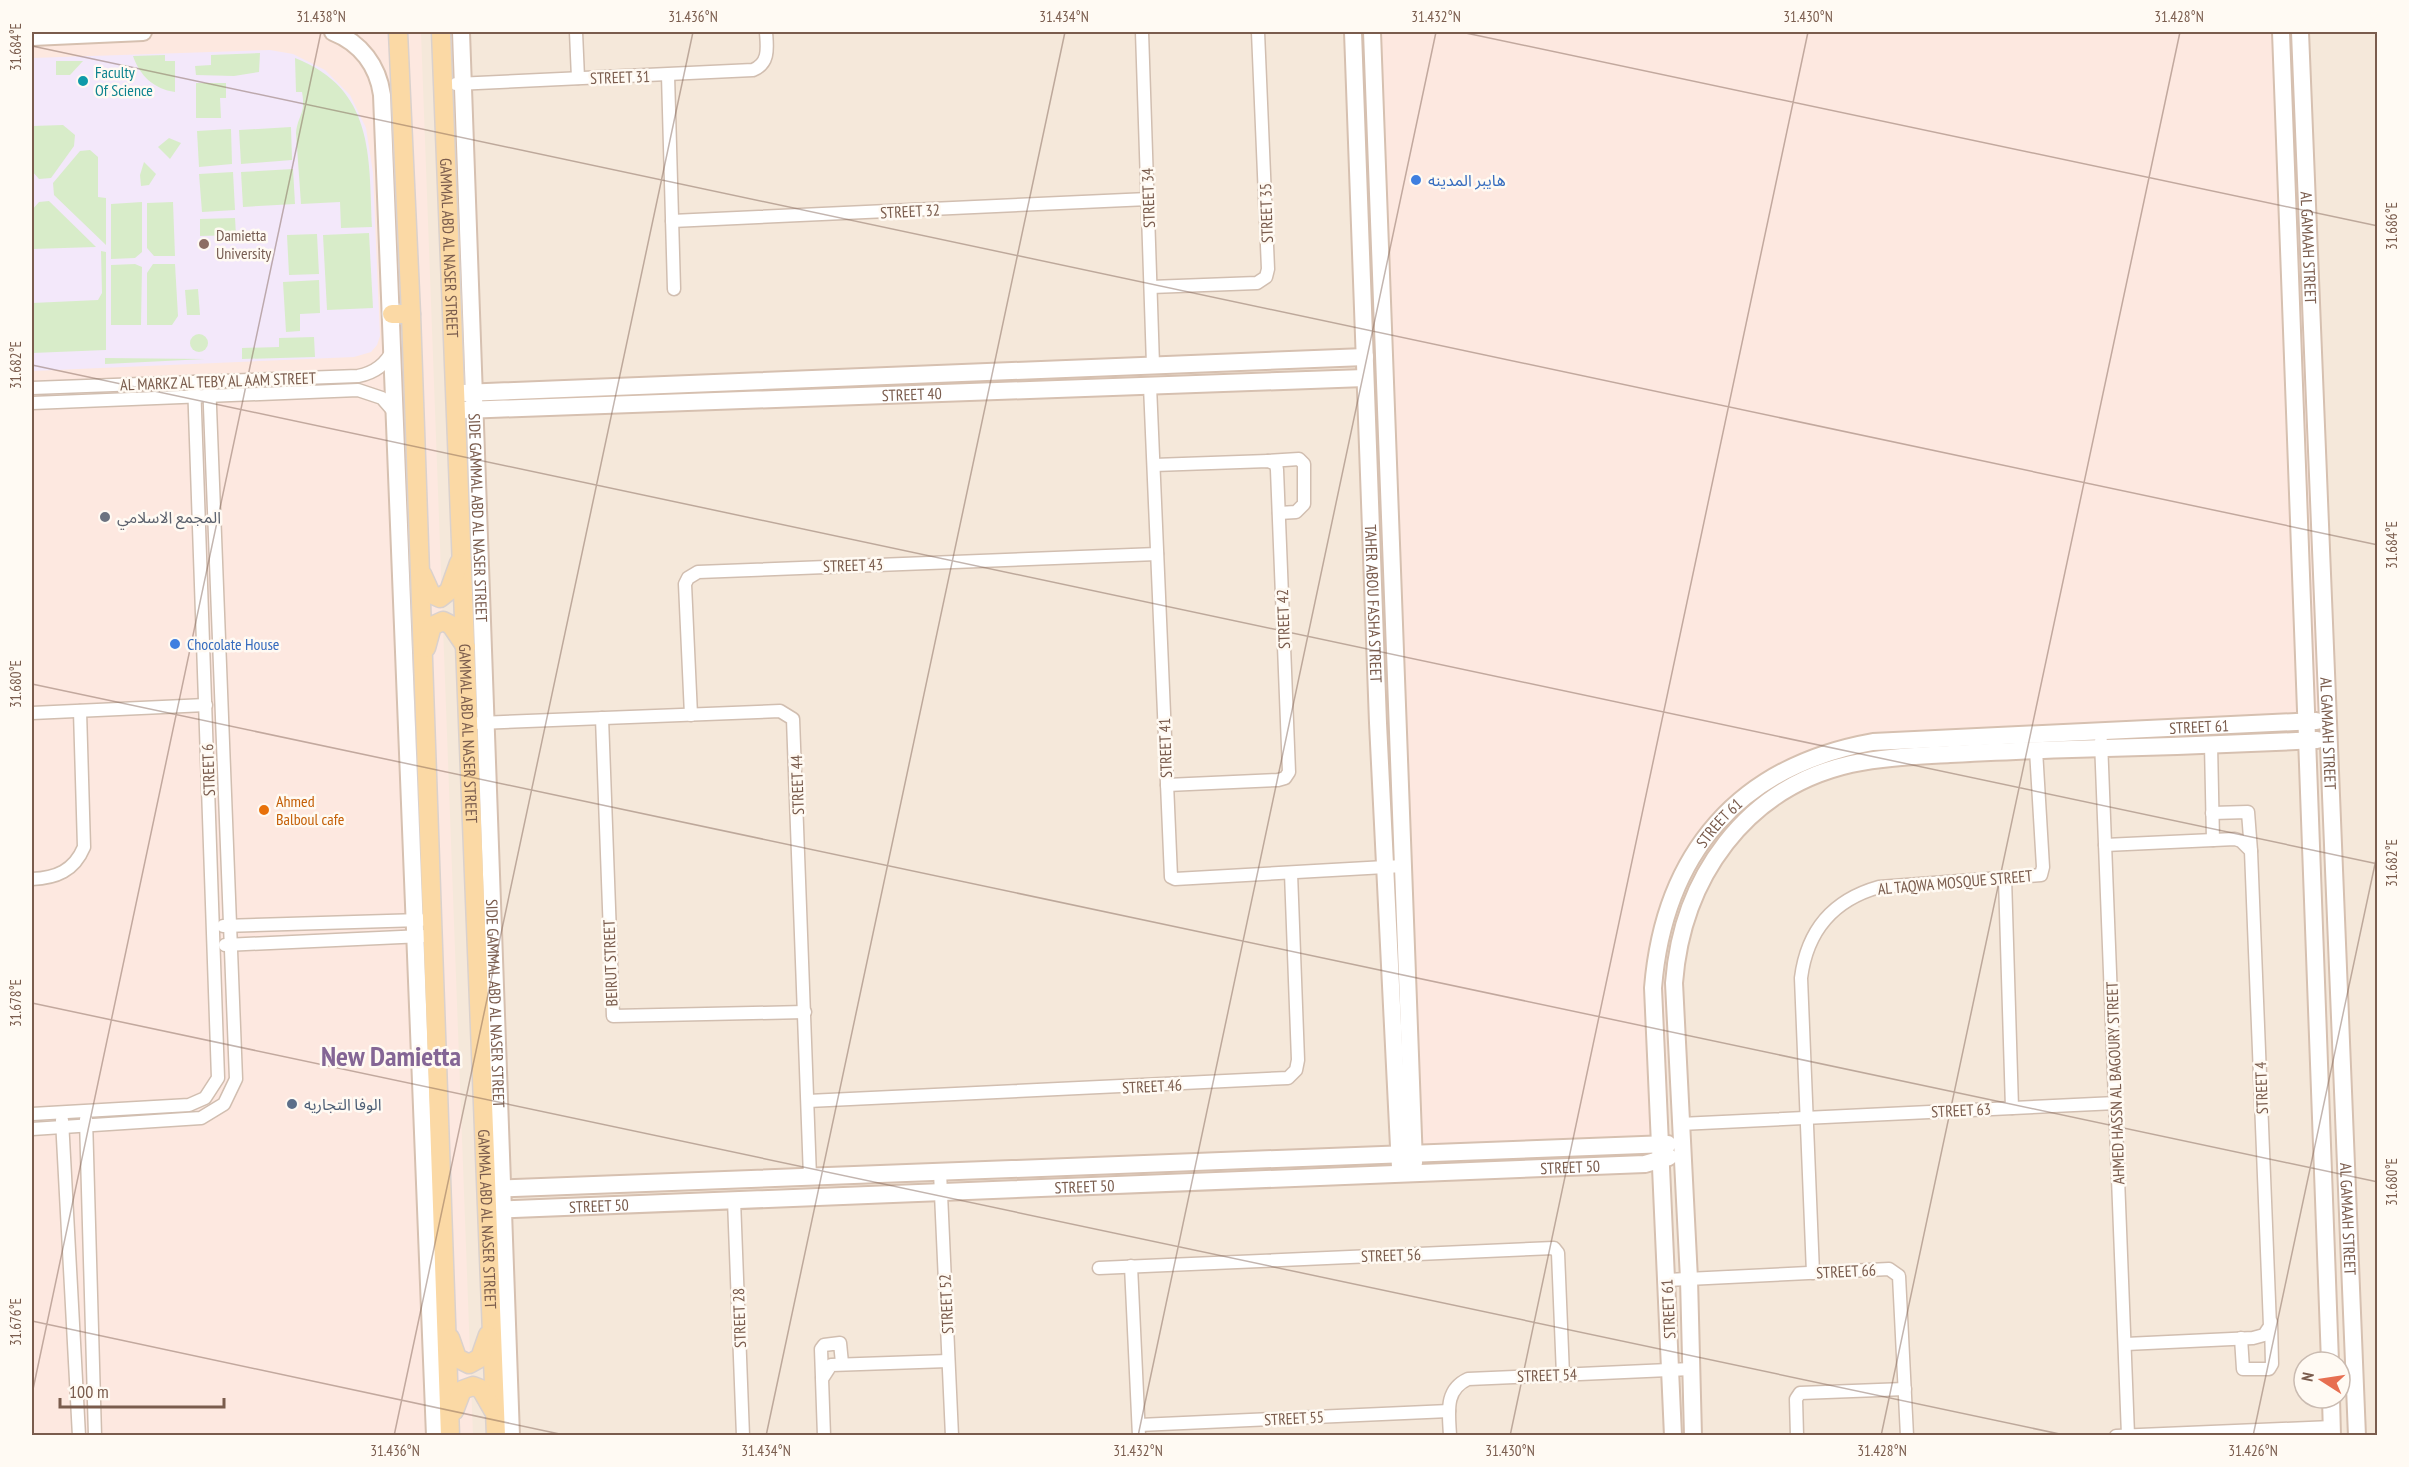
<svg xmlns="http://www.w3.org/2000/svg" width="2409" height="1467" viewBox="0 0 2409 1467" font-family="'PT Sans Narrow','Noto Sans Arabic',sans-serif">
	<style>
		.residential { fill: #f5e8da; fill-rule: evenodd }
		.commercial { fill: #fde8e0 }
		.education { fill: #f3e8fa }
		.green { fill: #d8ecc9 }
		.lines { fill: none; stroke-linecap: round; stroke-linejoin: round }
		.street-casing { stroke: #d1beb0; stroke-width: 15 }
		.secondary-casing { stroke: #d6c0b0; stroke-width: 20 }
		.primary-casing { stroke: #dad1cd; stroke-width: 21 }
		.street { stroke: #fff; stroke-width: 12 }
		.secondary { stroke: #fff; stroke-width: 16 }
		.primary { stroke: #fbd9a5; stroke-width: 18 }
		.ticks { fill: none; stroke: #7a5c4d; stroke-width: 1.5; stroke-opacity: 0.45 }
		.culture-dot { fill: #0f9aa8; stroke: #fffaf3; stroke-width: 2 }
		.shop-dot { fill: #3f7fe0; stroke: #fffaf3; stroke-width: 2 }
		.education-dot { fill: #8d6e63; stroke: #fffaf3; stroke-width: 2 }
		.worship-dot { fill: #6b7280; stroke: #fffaf3; stroke-width: 2 }
		.food-dot { fill: #e8710a; stroke: #fffaf3; stroke-width: 2 }
		.service-dot { fill: #5c6f8a; stroke: #fffaf3; stroke-width: 2 }
		.labels { text-anchor: middle; stroke-width: 5; stroke-linejoin: round; paint-order: stroke }
		.culture-label { font-size: 16px; fill: #0d838f; stroke: #fffaf3; text-anchor: start }
		.street-label { font-size: 16px; fill: #7a5c4d; stroke: #fffaf3 }
		.shop-label { font-size: 16px; fill: #366cbe; stroke: #fffaf3; text-anchor: start }
		.education-label { font-size: 16px; fill: #785e54; stroke: #fffaf3; text-anchor: start }
		.worship-label { font-size: 16px; fill: #5b616d; stroke: #fffaf3; text-anchor: start }
		.food-label { font-size: 16px; fill: #c56008; stroke: #fffaf3; text-anchor: start }
		.service-label { font-size: 16px; fill: #4e5e75; stroke: #fffaf3; text-anchor: start }
		.town-label { font-size: 28px; font-weight: bold; fill: #846695; stroke: #fffaf3 }
		.neatline { fill: none; stroke: #7a5c4d; stroke-width: 2 }
		.ticks-label { font-size: 15px; text-anchor: middle; fill: #7a5c4d }
	</style>
	<rect width="100%" height="100%" fill="#fdf6ec"/>
	<path class="residential" d="M32 32H2377V1435H32ZM2304 1362H2340V1398H2304Z"/>
	<g class="commercial">
		<polygon points="32,32 421,32 473,1435 32,1435"/>
		<polygon points="1362,32 2293,32 2321,729 1924,745 1866,751 1829,761 1792,777 1745,807 1721,833 1684,890 1670,929 1664,975 1670,1154 1407,1164"/>
	</g>
	<polygon class="education" points="270,50 293,54 325,70 350,95 366,128 373,173 380,336 377,345 371,352 354,357 32,371 32,58"/>
	<g class="green">
		<polygon points="260,53 259,72 234,76 196,75 195,66 211,65 211,55"/>
		<path d="M165 55V61H175V92C154 89 140 76 133 56Z"/>
		<path d="M295 58C374 89 369 155 372 227L341 228 340 202 301 204 296 133C298 114 306 115 302 92H296Z"/>
		<polygon points="56,61 83,61 70,75 56,75"/>
		<polygon points="196,83 226,83 226,98 220,98 221,118 196,118"/>
		<polygon points="63,125 75,135 74,146 51,178 39,179 32,171 32,126"/>
		<polygon points="291,127 292,160 241,164 239,130"/>
		<polygon points="231,129 232,164 199,167 197,131"/>
		<polygon points="169,138 181,143 170,159 158,147"/>
		<polygon points="90,150 98,157 98,197 106,198 106,245 54,195 53,183 80,151"/>
		<polygon points="144,162 156,174 149,185 141,186 140,175"/>
		<polygon points="293,169 295,204 243,207 241,172"/>
		<polygon points="233,172 235,210 202,212 199,174"/>
		<polygon points="49,201 96,247 32,249 32,210 39,202"/>
		<polygon points="142,202 142,252 135,258 111,259 111,204"/>
		<polygon points="173,202 175,256 154,256 147,248 147,203"/>
		<polygon points="235,218 236,235 200,236 200,219"/>
		<polygon points="369,233 373,308 327,310 323,235"/>
		<polygon points="317,234 319,274 289,275 287,235"/>
		<polygon points="101,251 106,252 106,350 32,353 32,303 98,300 102,293"/>
		<polygon points="135,264 142,267 141,325 111,325 111,265"/>
		<polygon points="153,264 175,264 178,316 172,325 147,325 147,273"/>
		<polygon points="319,280 320,313 300,314 300,331 286,332 283,282"/>
		<polygon points="198,289 200,315 187,315 185,290"/>
		<circle cx="199" cy="343" r="9"/>
		<polygon points="314,337 315,357 242,359 242,348 279,347 279,338"/>
		<polygon points="105,358 205,359 105,364"/>
	</g>
	<g class="lines">
		<defs>
			<g id="street">
				<polyline points="576,32 578,78"/>
				<polyline points="1142,32 1153,365"/>
				<polyline points="668,75 674,289"/>
				<path d="M456 84 753 70C770 63 767 47 766 32"/>
				<polyline points="672,221 1148,199"/>
				<polyline points="1151,287 1257,283 1266,277 1268,269 1258,32"/>
				<polyline points="1150,386 1171,877 1175,879 1403,866"/>
				<path d="M32 388 358 376C374 373 386 365 393 349"/>
				<polyline points="32,403 358,390 382,398 395,413"/>
				<polyline points="1268,461 1299,459 1304,464 1304,504 1296,512 1279,513"/>
				<polyline points="1154,465 1268,461 1276,464 1277,470 1289,772 1285,778 1278,780 1167,785"/>
				<polyline points="32,713 206,705"/>
				<polyline points="691,715 685,584 688,578 698,572 1157,554"/>
				<polyline points="602,718 613,1016 805,1012"/>
				<polyline points="479,723 780,711 793,719 810,1177"/>
				<polyline points="2101,741 2128,1435"/>
				<polyline points="2211,744 2213,840"/>
				<polyline points="2212,813 2248,812 2251,851"/>
				<polyline points="2105,845 2235,839 2241,841 2251,851 2270,1326 2264,1335 2253,1338 2126,1344"/>
				<polyline points="2005,878 2012,1108"/>
				<path d="M32 879C56 878 74 871 84 847L80 711"/>
				<polyline points="223,926 421,920"/>
				<polyline points="225,945 423,936"/>
				<polyline points="808,1101 1288,1078 1296,1070 1298,1060 1291,873"/>
				<polyline points="32,1114 189,1105 205,1098 218,1078 194,382"/>
				<polyline points="86,1119 95,1436"/>
				<polyline points="62,1120 79,1436"/>
				<polyline points="1680,1124 2116,1103"/>
				<polyline points="32,1129 201,1118 224,1104 236,1079 209,381"/>
				<polyline points="940,1172 952,1436"/>
				<polyline points="734,1200 743,1436"/>
				<polyline points="1131,1266 1139,1436"/>
				<polyline points="1099,1268 1554,1248 1558,1253 1563,1375"/>
				<path d="M1813 1273 1801 978C1807 931 1833 900 1879 887L2041 875 2043 867 2036 750"/>
				<polyline points="1667,1280 1889,1269 1899,1276 1907,1436"/>
				<polyline points="2241,1338 2243,1369 2269,1369 2272,1364 2271,1322"/>
				<polyline points="822,1377 821,1349 824,1345 840,1343 842,1363"/>
				<polyline points="1139,1425 1449,1411"/>
				<polyline points="824,1436 822,1379 831,1365 948,1361"/>
				<path d="M1450 1436C1449 1413 1444 1390 1468 1379L1691 1369"/>
				<polyline points="1797,1436 1796,1399 1800,1393 1905,1389"/>
				<polyline points="2116,1436 2332,1427"/>
			</g>
			<g id="secondary">
				<path d="M333 32C361 43 378 66 382 95L435 1436"/>
				<path id="s1" d="M461 32 511 1436"/>
				<path id="s2" d="M1353 32 1378 723 1400 1167"/>
				<polyline points="1372,32 1414,1163"/>
				<polyline points="2281,32 2330,1362"/>
				<path id="s3" d="M2300 32 2357 1436"/>
				<polyline points="32,37 143,32"/>
				<polyline points="463,393 1365,357"/>
				<path id="s4" d="M464 410 1365 378"/>
				<polyline points="489,1189 1668,1144"/>
				<path id="s5" d="M491 1210 1645 1164 1669 1157"/>
				<polyline points="2331,1398 2332,1436"/>
				<path id="s6" d="M1673 1436 1653 988C1664 853 1739 766 1873 742L2316 721"/>
				<path d="M1693 1436 1689 1279 1674 983C1682 878 1745 788 1851 764 1884 757 1917 756 1950 754 1991 752 2032 750 2072 749 2154 747 2235 744 2317 740"/>
			</g>
			<g id="primary">
				<polyline points="398,32 411,314 450,1436"/>
				<path id="s7" d="M441 32 496 1436"/>
				<polyline points="392,314 411,314"/>
				<polyline points="422,574 431,594 440,598 449,591 459,563"/>
				<polyline points="426,648 432,626 443,621 451,625 466,647"/>
				<polyline points="450,1338 457,1358 469,1364 480,1358 488,1335"/>
				<polyline points="454,1411 462,1390 473,1386 481,1389 493,1410"/>
			</g>
		</defs>
		<use href="#street" class="street-casing"/>
		<use href="#secondary" class="secondary-casing"/>
		<use href="#primary" class="primary-casing"/>
		<use href="#street" class="street"/>
		<use href="#secondary" class="secondary"/>
		<use href="#primary" class="primary"/>
	</g>
	<path class="ticks" d="M1461 32 2378 226M32 46 2378 545M32 365 2378 864M32 684 2378 1182M32 1003 2069 1436M32 1321 569 1436M32 1394 321 32M394 1436 693 32M766 1436 1065 32M1138 1436 1436 32M1510 1436 1808 32M1881 1436 2180 32M2253 1436 2378 850"/>
	<circle class="culture-dot" cx="83" cy="81" r="6"/>
	<g class="shop-dot">
		<circle cx="1416" cy="180" r="6"/>
		<circle cx="175" cy="644" r="6"/>
	</g>
	<circle class="education-dot" cx="204" cy="244" r="6"/>
	<circle class="worship-dot" cx="105" cy="517" r="6"/>
	<circle class="food-dot" cx="264" cy="810" r="6"/>
	<circle class="service-dot" cx="292" cy="1104" r="6"/>
	<g class="labels">
		<g class="culture-label">
			<text x="95" y="78">Faculty<tspan x="95" dy="18">Of Science</tspan></text>
		</g>
		<g class="street-label">
			<text transform="translate(620 77) rotate(-2)" y="6">STREET 31</text>
			<text transform="translate(1148 198) rotate(-92)" y="6">STREET 34</text>
			<text transform="translate(910 211) rotate(-3)" y="6">STREET 32</text>
			<text transform="translate(1266 213) rotate(-92)" y="6">STREET 35</text>
			<text dy="6" stroke="none"><textPath href="#s7" startOffset="216">GAMMAL ABD AL NASER STREET</textPath></text>
			<text dy="6" stroke="none"><textPath href="#s3" startOffset="216">AL GAMAAH STREET</textPath></text>
			<text transform="translate(218 381) rotate(-2)" y="6">AL MARKZ AL TEBY AL AAM STREET</text>
			<text dy="6" stroke="none"><textPath href="#s4" startOffset="448">STREET 40</textPath></text>
			<text dy="6" stroke="none"><textPath href="#s1" startOffset="486">SIDE GAMMAL ABD AL NASER STREET</textPath></text>
			<text transform="translate(853 565) rotate(-2)" y="6">STREET 43</text>
			<text dy="6" stroke="none"><textPath href="#s2" startOffset="572">TAHER ABOU FASHA STREET</textPath></text>
			<text transform="translate(1283 619) rotate(-92)" y="6">STREET 42</text>
			<text dy="6" stroke="none"><textPath href="#s6" startOffset="1134">STREET 61</textPath></text>
			<text dy="6" stroke="none"><textPath href="#s7" startOffset="702">GAMMAL ABD AL NASER STREET</textPath></text>
			<text dy="6" stroke="none"><textPath href="#s3" startOffset="702">AL GAMAAH STREET</textPath></text>
			<text transform="translate(1165 748) rotate(-92)" y="6">STREET 41</text>
			<text transform="translate(208 770) rotate(-92)" y="6">STREET 6</text>
			<text transform="translate(797 785) rotate(-92)" y="6">STREET 44</text>
			<text dy="6" stroke="none"><textPath href="#s6" startOffset="630">STREET 61</textPath></text>
			<text transform="translate(1955 882) rotate(-5)" y="6">AL TAQWA MOSQUE STREET</text>
			<text transform="translate(610 963) rotate(-92)" y="6">BEIRUT STREET</text>
			<text dy="6" stroke="none"><textPath href="#s1" startOffset="972">SIDE GAMMAL ABD AL NASER STREET</textPath></text>
			<text transform="translate(2115 1083) rotate(-92)" y="6">AHMED HASSN AL BAGOURY STREET</text>
			<text transform="translate(1152 1086) rotate(-3)" y="6">STREET 46</text>
			<text transform="translate(2261 1088) rotate(-92)" y="6">STREET 4</text>
			<text transform="translate(1961 1110) rotate(-3)" y="6">STREET 63</text>
			<text dy="6" stroke="none"><textPath href="#s5" startOffset="1080">STREET 50</textPath></text>
			<text dy="6" stroke="none"><textPath href="#s5" startOffset="594">STREET 50</textPath></text>
			<text dy="6" stroke="none"><textPath href="#s5" startOffset="108">STREET 50</textPath></text>
			<text dy="6" stroke="none"><textPath href="#s7" startOffset="1188">GAMMAL ABD AL NASER STREET</textPath></text>
			<text dy="6" stroke="none"><textPath href="#s3" startOffset="1188">AL GAMAAH STREET</textPath></text>
			<text transform="translate(1391 1255) rotate(-2)" y="6">STREET 56</text>
			<text transform="translate(1846 1271) rotate(-3)" y="6">STREET 66</text>
			<text transform="translate(946 1304) rotate(-93)" y="6">STREET 52</text>
			<text transform="translate(1668 1309) rotate(-93)" y="6">STREET 61</text>
			<text transform="translate(739 1318) rotate(-92)" y="6">STREET 28</text>
			<text transform="translate(1547 1375) rotate(-2)" y="6">STREET 54</text>
			<text transform="translate(1294 1418) rotate(-3)" y="6">STREET 55</text>
		</g>
		<g class="shop-label">
			<text x="1428" y="186">هايبر المدينه</text>
			<text x="187" y="650">Chocolate House</text>
		</g>
		<g class="education-label">
			<text x="216" y="241">Damietta<tspan x="216" dy="18">University</tspan></text>
		</g>
		<g class="worship-label">
			<text x="117" y="523">المجمع الاسلامي</text>
		</g>
		<g class="food-label">
			<text x="276" y="807">Ahmed<tspan x="276" dy="18">Balboul cafe</tspan></text>
		</g>
		<g class="service-label">
			<text x="304" y="1110">الوفا التجاريه</text>
		</g>
		<g class="town-label">
			<text x="391" y="1066">New Damietta</text>
		</g>
	</g>
	<rect width="2409" height="1467" fill="none" stroke="#fffaf3" stroke-width="66"/>
	<g transform="translate(2322 1380) rotate(282)"><circle r="28" fill="#fffaf3" stroke="#cabbb1" stroke-width="1.5"/>
	<path d="M0-4.5L10 22L0 15L-10 22Z" fill="#e76f51"/>
	<text y="-9" font-size="16" font-weight="bold" text-anchor="middle" fill="#7a5c4d">N</text>
	</g>
	<path d="M60 1398v9h164v-9" fill="none" stroke="#7a5c4d" stroke-width="3"/>
	<text x="69" y="1398" font-size="18" fill="#7a5c4d" stroke="#fffaf3" stroke-width="4.5" paint-order="stroke">100 m</text>
	<rect x="33" y="33" width="2343" height="1401" class="neatline"/>
	<g class="ticks-label">
		<text x="321" y="22">31.438°N</text>
		<text x="693" y="22">31.436°N</text>
		<text x="1064" y="22">31.434°N</text>
		<text x="1436" y="22">31.432°N</text>
		<text x="1808" y="22">31.430°N</text>
		<text x="2179" y="22">31.428°N</text>
		<text transform="translate(16 47) rotate(-90)" y="5">31.684°E</text>
		<text transform="translate(2392 226) rotate(-90)" y="5">31.686°E</text>
		<text transform="translate(16 365) rotate(-90)" y="5">31.682°E</text>
		<text transform="translate(2392 545) rotate(-90)" y="5">31.684°E</text>
		<text transform="translate(16 684) rotate(-90)" y="5">31.680°E</text>
		<text transform="translate(2392 863) rotate(-90)" y="5">31.682°E</text>
		<text transform="translate(16 1003) rotate(-90)" y="5">31.678°E</text>
		<text transform="translate(2392 1182) rotate(-90)" y="5">31.680°E</text>
		<text transform="translate(16 1322) rotate(-90)" y="5">31.676°E</text>
		<text x="395" y="1456">31.436°N</text>
		<text x="766" y="1456">31.434°N</text>
		<text x="1138" y="1456">31.432°N</text>
		<text x="1510" y="1456">31.430°N</text>
		<text x="1882" y="1456">31.428°N</text>
		<text x="2253" y="1456">31.426°N</text>
	</g>
</svg>
